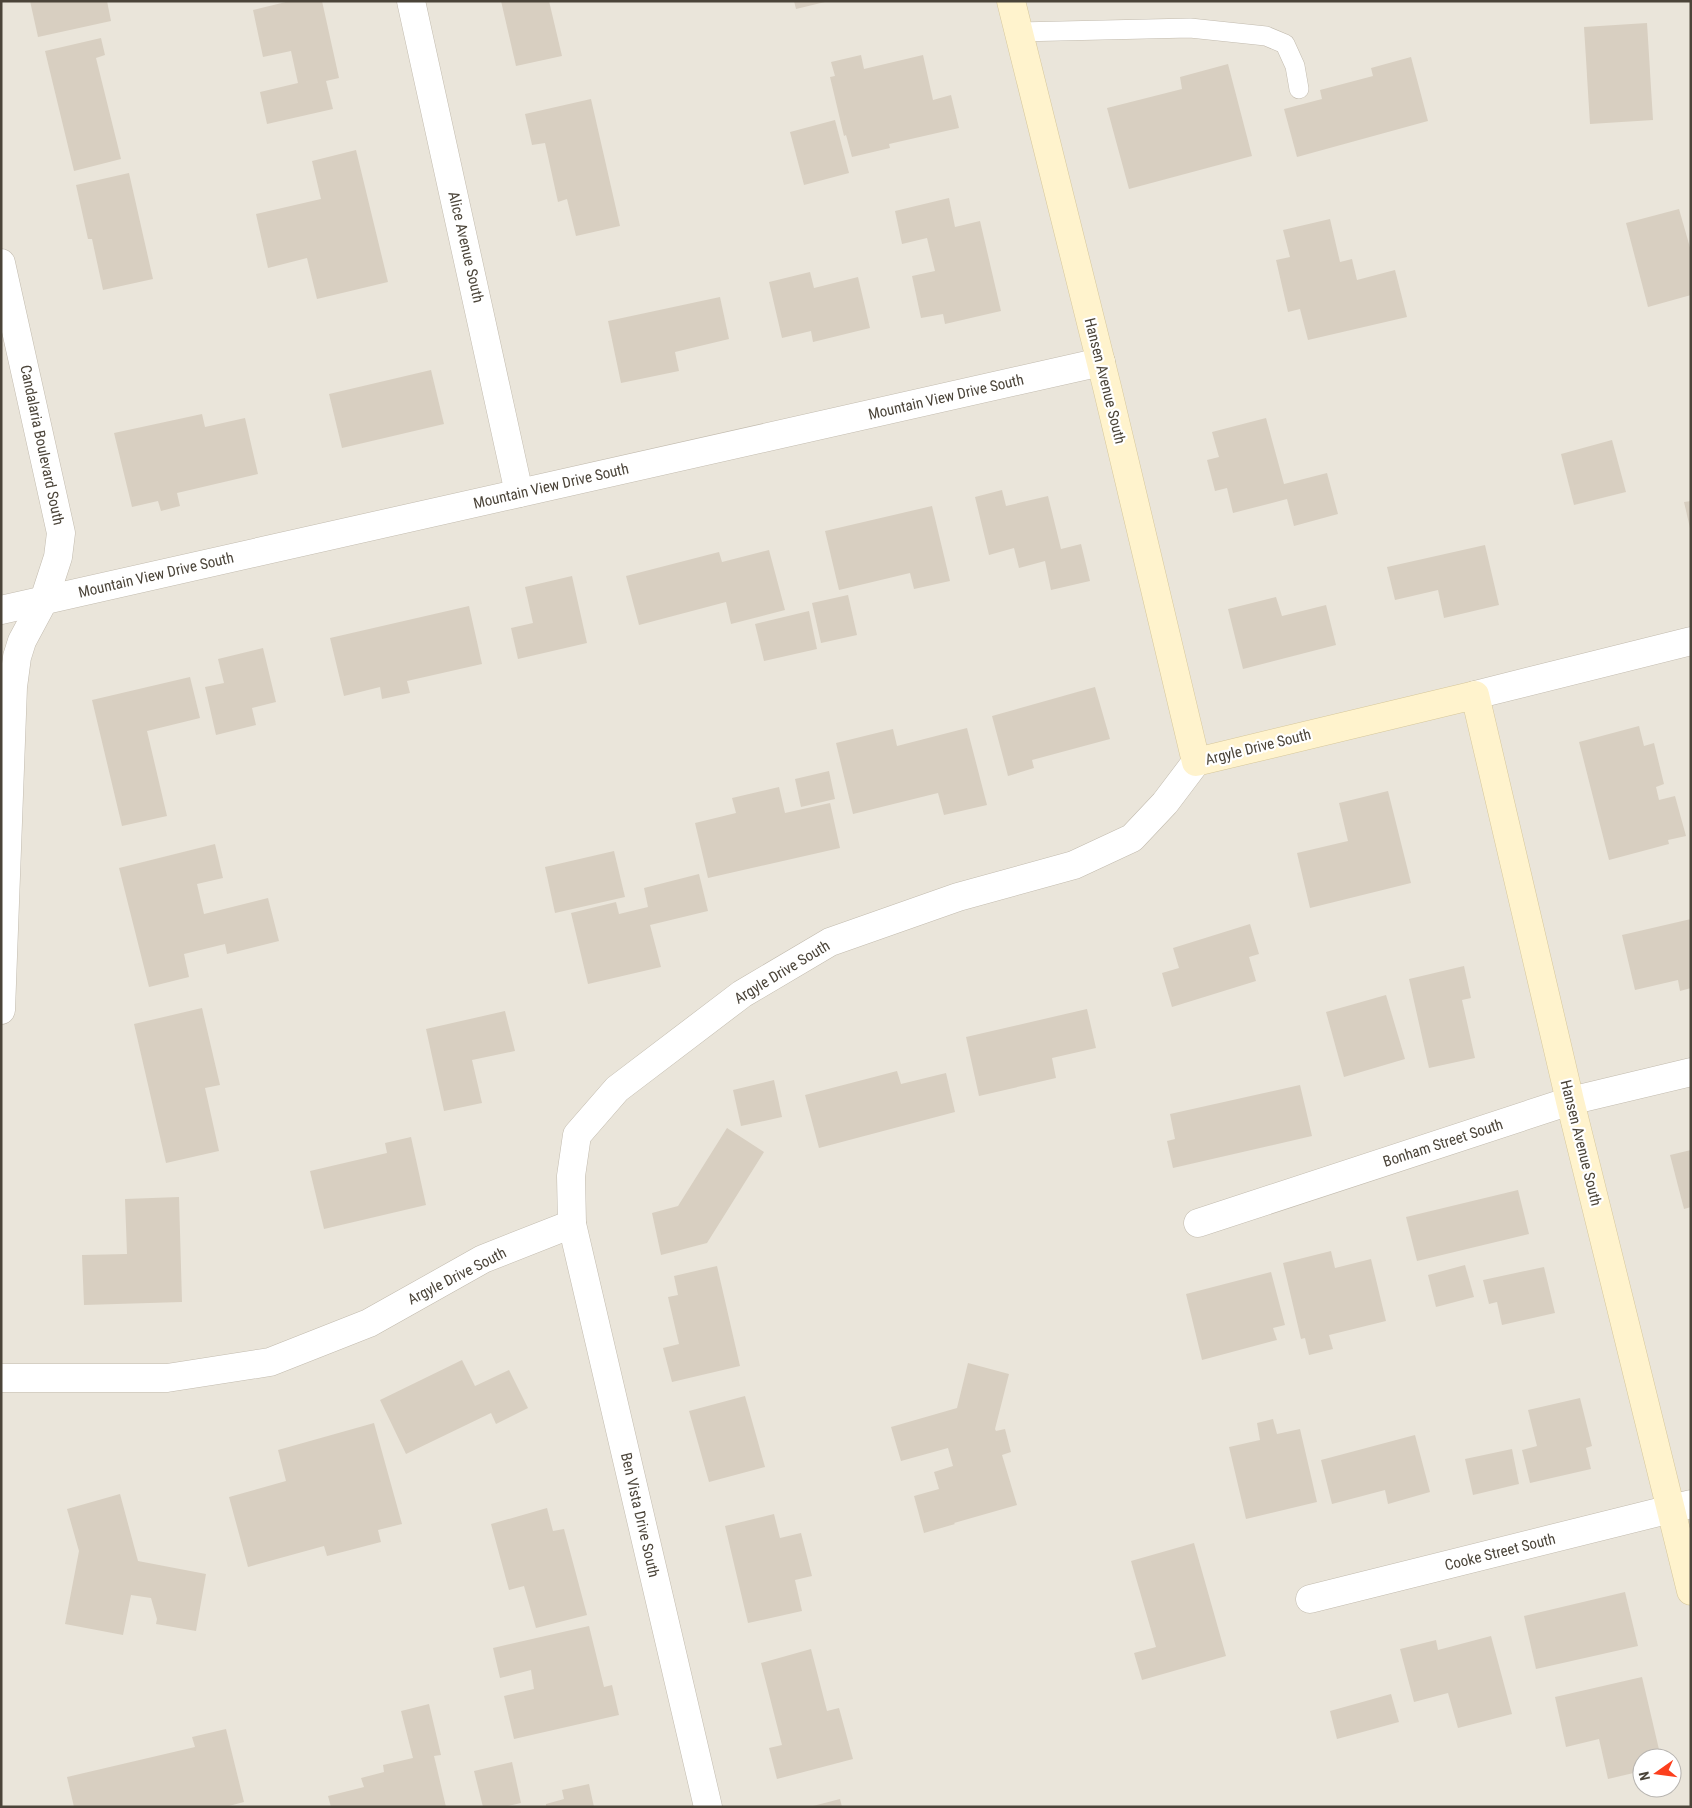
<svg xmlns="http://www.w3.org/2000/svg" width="1692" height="1808" viewBox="0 0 1692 1808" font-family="'Roboto Condensed',sans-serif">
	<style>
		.residential { fill: #eae5da; fill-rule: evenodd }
		.building { fill: #d8cfc1 }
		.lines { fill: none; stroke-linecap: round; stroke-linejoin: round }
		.lane-casing { stroke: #c2bbae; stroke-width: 20 }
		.street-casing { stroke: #c2bbae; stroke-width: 29 }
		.secondary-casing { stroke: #d6c79b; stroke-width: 29 }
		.lane { stroke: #fff; stroke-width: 19 }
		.street { stroke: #fff; stroke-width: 28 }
		.secondary { stroke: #fff3cd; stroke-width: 28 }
		.labels { text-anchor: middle; stroke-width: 4.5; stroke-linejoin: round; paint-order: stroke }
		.street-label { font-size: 15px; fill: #4b4439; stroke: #fff }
	</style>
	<rect width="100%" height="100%" fill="#f6f3ec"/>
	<path class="residential" d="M1 1H1691V1807H1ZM1642 1758H1672V1788H1642Z"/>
	<g class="building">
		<polygon points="30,1 107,1 111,21 38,37"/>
		<polygon points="290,1 322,1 339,78 326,81 333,109 267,124 260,92 298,83 291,51 263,57 253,10"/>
		<polygon points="501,1 549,1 562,56 516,66"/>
		<polygon points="794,1 824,1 825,2 796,9"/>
		<polygon points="1647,23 1653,120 1590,124 1584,27"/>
		<polygon points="101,38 105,55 96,58 121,159 74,171 45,51"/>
		<polygon points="861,55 864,69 923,55 933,100 951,95 959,128 889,144 890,148 852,157 846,135 844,136 830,77 835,76 831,62"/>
		<polygon points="1411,57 1428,121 1297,157 1284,109 1322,99 1320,90 1373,76 1371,68"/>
		<polygon points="1228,64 1252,156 1129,189 1107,108 1182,89 1180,77"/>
		<polygon points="591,99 620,226 576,236 567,199 558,202 545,143 532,145 525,114"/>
		<polygon points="835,120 849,173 804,185 790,132"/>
		<polygon points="356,150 388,282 317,299 307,258 268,268 256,214 321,199 312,161"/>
		<polygon points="129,173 153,279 103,290 92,239 88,239 76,185"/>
		<polygon points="949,198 955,227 980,221 1001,311 945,324 943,314 921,318 912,276 935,271 927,238 902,244 895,211"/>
		<polygon points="1679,209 1691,251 1691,295 1648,307 1626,223"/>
		<polygon points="1330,219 1340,262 1352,259 1357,280 1395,270 1407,317 1308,340 1300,309 1288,312 1276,260 1290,257 1283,230"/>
		<polygon points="810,272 814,288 858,277 870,328 813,342 811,331 782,338 769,282"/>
		<polygon points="720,297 729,339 675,352 679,371 621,383 608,321"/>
		<polygon points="431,370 444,424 342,448 329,394"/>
		<polygon points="202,414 205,427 245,418 258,474 177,493 180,506 161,511 158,501 132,507 114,433"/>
		<polygon points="1266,418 1284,484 1327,473 1338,514 1294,526 1287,499 1233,513 1227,488 1215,491 1207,460 1219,457 1212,432"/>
		<polygon points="1612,440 1626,492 1574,505 1561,454"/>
		<polygon points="1002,490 1006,506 1048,496 1061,549 1081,544 1090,581 1051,590 1045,561 1019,568 1014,548 989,555 975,497"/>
		<polygon points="1691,501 1691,528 1690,528 1684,502"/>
		<polygon points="932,506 950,581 914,589 910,573 839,590 825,531"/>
		<polygon points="1485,545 1499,605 1444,618 1438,590 1395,600 1387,567"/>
		<polygon points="769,550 785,610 731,624 726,602 639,625 626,576 719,552 722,562"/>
		<polygon points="572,576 587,643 518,659 511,628 533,623 525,587"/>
		<polygon points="848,595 857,635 821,643 812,603"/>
		<polygon points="1276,597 1282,616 1326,605 1336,645 1243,669 1228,609"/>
		<polygon points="469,606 482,664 407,681 410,693 382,699 380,687 344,696 330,638"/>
		<polygon points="809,611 817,649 764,661 755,624"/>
		<polygon points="263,648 276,702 252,708 256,725 216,735 205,687 224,683 218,659"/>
		<polygon points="190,677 200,718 147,731 167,816 122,826 92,700"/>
		<polygon points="1095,687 1110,739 1032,760 1034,768 1008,776 992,716"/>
		<polygon points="1639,726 1644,746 1654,743 1664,784 1656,787 1659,800 1675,796 1686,836 1668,840 1669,844 1609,860 1579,742"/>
		<polygon points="967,728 987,805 944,815 938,793 853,814 836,743 893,729 897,746"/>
		<polygon points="829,771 835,799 801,807 795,779"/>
		<polygon points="779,787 785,813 830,803 840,848 708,878 695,823 736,813 732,798"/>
		<polygon points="1388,791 1411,883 1310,908 1297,853 1348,841 1339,803"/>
		<polygon points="215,844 223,878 197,884 204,914 268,898 279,941 227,954 225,944 184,954 189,977 149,987 119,868"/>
		<polygon points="614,851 625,897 555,913 545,867"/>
		<polygon points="699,874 708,911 650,925 661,967 588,984 571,913 616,902 619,914 648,907 644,888"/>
		<polygon points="1691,919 1691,988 1680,991 1678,980 1635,990 1622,935"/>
		<polygon points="1250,924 1259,954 1249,957 1256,981 1172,1007 1162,973 1179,968 1173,948"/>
		<polygon points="1464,966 1471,998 1462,1000 1475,1058 1429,1068 1409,979"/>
		<polygon points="1386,995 1405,1059 1344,1077 1326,1012"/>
		<polygon points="202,1008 220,1085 205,1088 219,1151 166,1163 134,1024"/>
		<polygon points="1087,1009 1096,1048 1052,1058 1056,1078 979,1096 966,1037"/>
		<polygon points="505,1011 515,1051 472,1060 482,1103 444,1111 426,1029"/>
		<polygon points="897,1071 901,1084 946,1073 955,1112 819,1148 805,1095"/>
		<polygon points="774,1080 782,1117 741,1126 733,1090"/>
		<polygon points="1300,1085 1312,1136 1173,1168 1167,1141 1175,1139 1170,1114"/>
		<polygon points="727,1128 764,1152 707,1243 661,1255 652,1213 678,1206"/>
		<polygon points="411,1137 426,1205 324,1229 310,1171 387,1153 385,1143"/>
		<polygon points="1691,1150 1691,1207 1684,1209 1670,1155"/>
		<polygon points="1518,1190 1529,1234 1417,1261 1406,1217"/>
		<polygon points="179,1197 182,1302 84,1305 82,1255 127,1254 125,1199"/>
		<polygon points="1331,1251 1335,1268 1371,1259 1386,1321 1329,1335 1333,1349 1309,1355 1305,1338 1301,1339 1283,1263"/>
		<polygon points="1465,1265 1474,1297 1436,1307 1428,1275"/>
		<polygon points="717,1266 740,1366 672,1382 663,1348 679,1344 668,1297 678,1295 674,1276"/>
		<polygon points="1544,1267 1555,1313 1502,1325 1497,1302 1489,1304 1483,1280"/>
		<polygon points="1271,1272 1285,1325 1273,1328 1277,1340 1202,1360 1186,1294"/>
		<polygon points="462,1360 475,1386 509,1370 528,1408 496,1424 491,1413 406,1454 380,1400"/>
		<polygon points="968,1363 1009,1374 995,1429 996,1431 1005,1429 1011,1452 1002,1455 1017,1505 954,1523 955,1524 924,1533 914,1496 939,1489 934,1472 953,1466 948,1448 901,1461 891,1427 957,1408"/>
		<polygon points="745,1396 765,1467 709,1482 689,1411"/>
		<polygon points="1580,1398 1592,1446 1586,1448 1591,1469 1530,1483 1522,1450 1537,1446 1528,1410"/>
		<polygon points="1273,1419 1277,1434 1300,1429 1317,1502 1246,1519 1229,1447 1260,1440 1257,1423"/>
		<polygon points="374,1423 402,1524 378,1530 381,1542 327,1556 324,1546 248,1567 229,1497 286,1481 278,1450"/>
		<polygon points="1415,1435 1430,1492 1388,1504 1385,1490 1332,1504 1321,1460"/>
		<polygon points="1512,1449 1519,1484 1473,1495 1465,1459"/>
		<polygon points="120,1494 138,1561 206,1574 196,1631 156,1624 157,1619 151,1598 131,1595 123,1635 65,1624 79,1551 67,1509"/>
		<polygon points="547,1508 553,1531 564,1529 587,1615 536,1628 524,1586 509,1590 491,1524"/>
		<polygon points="774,1514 780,1538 801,1533 812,1576 795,1580 802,1611 748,1623 725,1526"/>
		<polygon points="1194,1543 1226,1656 1142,1680 1134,1653 1156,1647 1131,1561"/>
		<polygon points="1625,1592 1638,1646 1536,1669 1524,1616"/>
		<polygon points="589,1626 604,1687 612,1685 619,1715 514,1739 504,1696 534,1689 531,1670 500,1678 493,1648"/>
		<polygon points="1491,1636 1512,1714 1458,1728 1448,1693 1414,1702 1400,1649 1436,1640 1438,1650"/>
		<polygon points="811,1649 827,1711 839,1708 853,1759 777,1779 769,1748 782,1745 761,1663"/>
		<polygon points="1642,1677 1661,1758 1642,1758 1642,1771 1608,1779 1599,1739 1566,1747 1555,1697"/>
		<polygon points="1391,1694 1399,1722 1337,1739 1330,1711"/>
		<polygon points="429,1704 441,1755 434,1756 446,1807 331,1807 328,1796 364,1787 361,1778 384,1772 383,1765 413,1758 401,1711"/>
		<polygon points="226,1729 244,1802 225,1807 74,1807 67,1777 195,1747 192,1737"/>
		<polygon points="512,1762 521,1803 504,1807 483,1807 474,1771"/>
		<polygon points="589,1784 594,1807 546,1807 546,1804 564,1799 562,1790"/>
		<polygon points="840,1799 842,1807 814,1807 813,1806"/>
	</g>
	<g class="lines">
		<defs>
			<polyline id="lane" points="1018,32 1190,28 1266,36 1285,44 1295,66 1299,89"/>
			<g id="street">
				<polyline points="411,1 519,493"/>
				<polyline points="1,263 61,533 58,557 44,600 22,641 17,657 13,687 1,1010"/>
				<polyline points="1,610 1101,362"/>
				<polyline points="1475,695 1691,641"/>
				<polyline points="1198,1223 1570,1101 1691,1072"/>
				<polyline points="572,1224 708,1807"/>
				<polyline points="1,1378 167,1378 270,1362 369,1323 483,1259 572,1224 571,1176 577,1135 617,1089 742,994 830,942 958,897 1074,865 1132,838 1165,803 1196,762"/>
				<polyline points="1310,1599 1691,1504"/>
			</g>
			<polyline id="secondary" points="1011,1 1107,387 1196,762 1475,695 1570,1101 1691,1591"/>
		</defs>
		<use href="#lane" class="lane-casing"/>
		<use href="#street" class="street-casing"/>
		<use href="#secondary" class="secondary-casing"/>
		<use href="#lane" class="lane"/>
		<use href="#street" class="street"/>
		<use href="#secondary" class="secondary"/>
	</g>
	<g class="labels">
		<g class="street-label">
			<text transform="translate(466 247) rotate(77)" y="5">Alice Avenue South</text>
			<text transform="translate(1105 381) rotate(76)" y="5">Hansen Avenue South</text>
			<text transform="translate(946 397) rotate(-13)" y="5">Mountain View Drive South</text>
			<text transform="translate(42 445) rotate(78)" y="5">Candalaria Boulevard South</text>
			<text transform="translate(551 486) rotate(-13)" y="5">Mountain View Drive South</text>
			<text transform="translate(156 575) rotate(-13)" y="5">Mountain View Drive South</text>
			<text transform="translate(1258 747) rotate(-14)" y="5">Argyle Drive South</text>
			<text transform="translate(782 972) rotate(-31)" y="5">Argyle Drive South</text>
			<text transform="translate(1443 1143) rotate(-18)" y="5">Bonham Street South</text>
			<text transform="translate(1581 1143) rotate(76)" y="5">Hansen Avenue South</text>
			<text transform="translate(457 1276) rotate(-27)" y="5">Argyle Drive South</text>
			<text transform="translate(640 1515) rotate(77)" y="5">Ben Vista Drive South</text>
			<text transform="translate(1500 1552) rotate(-14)" y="5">Cooke Street South</text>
		</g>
	</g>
	<rect width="1692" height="1808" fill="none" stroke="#4b4439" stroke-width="5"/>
	<g transform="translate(1657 1773) rotate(256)"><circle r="24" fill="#ffffff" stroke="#b7b4b0"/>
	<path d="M0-4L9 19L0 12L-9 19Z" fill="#fc3f1d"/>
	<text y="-8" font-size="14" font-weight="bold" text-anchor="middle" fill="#4b4439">N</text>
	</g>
</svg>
